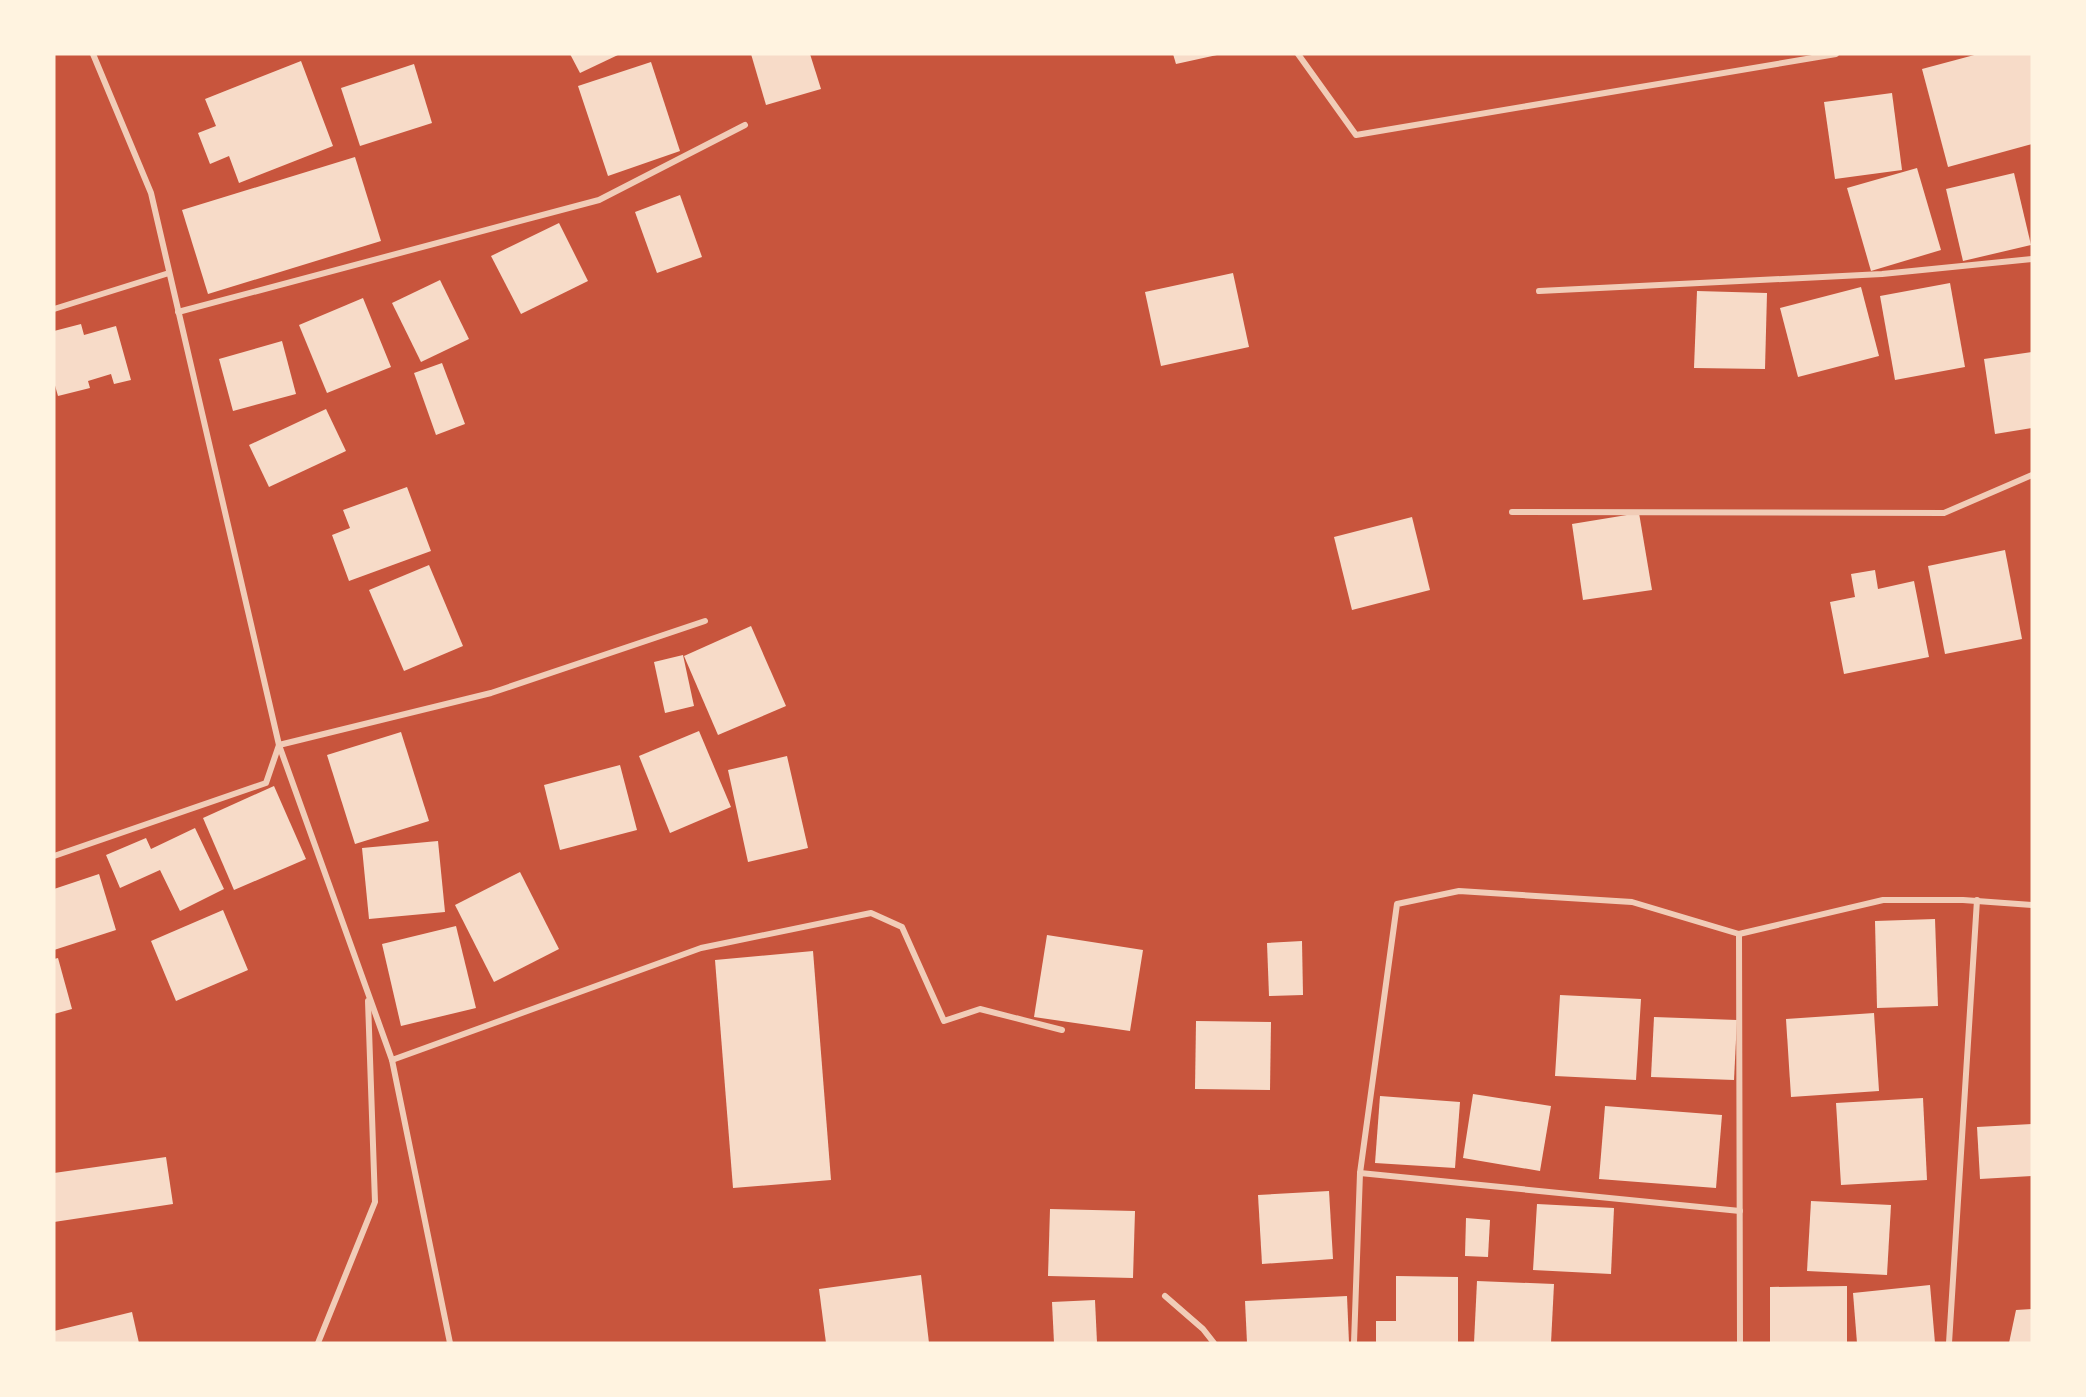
<svg xmlns="http://www.w3.org/2000/svg" width="2086" height="1397" viewBox="0 0 2086 1397" font-family="Georgia,serif">
	<style>
		.building { fill: #f7dbc8 }
		.lines { fill: none; stroke-linecap: round; stroke-linejoin: round }
		.minor { stroke: #f1ccb7; stroke-width: 6 }
	</style>
	<rect width="100%" height="100%" fill="#c8553d"/>
	<g class="building">
		<polygon points="570,54 620,54 580,73"/>
		<polygon points="751,54 810,54 821,89 766,105"/>
		<polygon points="1173,54 1217,54 1217,55 1176,64"/>
		<polygon points="1978,54 2032,54 2032,144 1948,167 1922,69"/>
		<polygon points="301,61 333,146 239,183 229,156 210,164 198,133 216,126 205,99"/>
		<polygon points="651,62 680,151 608,176 578,86"/>
		<polygon points="414,64 432,123 360,146 341,88"/>
		<polygon points="1892,93 1902,170 1835,179 1824,102"/>
		<polygon points="355,157 381,241 208,294 182,210"/>
		<polygon points="1917,168 1941,250 1871,271 1847,188"/>
		<polygon points="2014,173 2031,245 1963,261 1946,189"/>
		<polygon points="680,195 702,257 657,273 635,212"/>
		<polygon points="559,223 588,281 521,314 491,256"/>
		<polygon points="1233,273 1249,347 1161,366 1145,292"/>
		<polygon points="440,280 469,339 421,362 392,303"/>
		<polygon points="1950,283 1965,367 1895,380 1880,296"/>
		<polygon points="1861,287 1879,356 1798,377 1780,308"/>
		<polygon points="1697,291 1767,293 1765,369 1694,368"/>
		<polygon points="363,298 391,367 327,393 299,325"/>
		<polygon points="81,324 84,335 116,326 131,380 114,384 111,374 88,381 90,388 58,396 54,382 54,331"/>
		<polygon points="282,341 296,394 233,411 219,359"/>
		<polygon points="2032,352 2032,428 1995,434 1984,359"/>
		<polygon points="442,363 465,424 436,435 414,373"/>
		<polygon points="326,409 346,451 269,487 249,445"/>
		<polygon points="407,487 431,551 349,581 332,535 350,528 343,510"/>
		<polygon points="1639,513 1652,590 1583,600 1572,524"/>
		<polygon points="1412,517 1430,590 1352,610 1334,537"/>
		<polygon points="2005,550 2022,639 1945,654 1928,566"/>
		<polygon points="429,565 463,646 404,671 369,590"/>
		<polygon points="1875,570 1878,589 1914,581 1929,657 1844,674 1830,602 1855,597 1851,574"/>
		<polygon points="751,626 786,706 718,735 684,656"/>
		<polygon points="683,655 694,706 665,713 654,662"/>
		<polygon points="699,731 731,807 670,833 639,756"/>
		<polygon points="401,732 429,821 355,844 327,755"/>
		<polygon points="787,756 808,848 748,862 728,770"/>
		<polygon points="620,765 637,830 560,850 544,785"/>
		<polygon points="274,786 306,859 234,890 203,818"/>
		<polygon points="195,828 224,889 180,911 160,870 120,888 106,855 146,838 151,849"/>
		<polygon points="438,841 445,912 369,919 362,848"/>
		<polygon points="520,872 559,949 494,982 455,905"/>
		<polygon points="99,874 116,930 54,950 54,889"/>
		<polygon points="223,910 248,970 176,1001 151,941"/>
		<polygon points="1935,919 1938,1006 1877,1008 1875,921"/>
		<polygon points="456,926 476,1008 401,1026 382,944"/>
		<polygon points="1047,935 1143,950 1130,1031 1034,1017"/>
		<polygon points="1302,941 1303,995 1269,996 1267,943"/>
		<polygon points="813,951 831,1180 733,1188 715,960"/>
		<polygon points="58,958 72,1009 54,1014 54,959"/>
		<polygon points="1560,995 1641,999 1636,1080 1555,1076"/>
		<polygon points="1874,1013 1879,1091 1791,1097 1786,1019"/>
		<polygon points="1654,1017 1737,1020 1734,1080 1651,1077"/>
		<polygon points="1196,1021 1271,1022 1270,1090 1195,1089"/>
		<polygon points="1473,1094 1551,1106 1540,1171 1463,1158"/>
		<polygon points="1380,1096 1460,1102 1455,1168 1375,1163"/>
		<polygon points="1923,1098 1927,1180 1841,1185 1836,1103"/>
		<polygon points="1605,1106 1722,1115 1716,1188 1599,1179"/>
		<polygon points="2032,1124 2032,1176 1980,1179 1977,1127"/>
		<polygon points="166,1157 173,1204 54,1222 54,1173"/>
		<polygon points="1329,1191 1333,1259 1262,1264 1258,1195"/>
		<polygon points="1811,1201 1891,1205 1887,1275 1807,1271"/>
		<polygon points="1537,1204 1614,1208 1611,1274 1533,1270"/>
		<polygon points="1050,1209 1135,1211 1133,1278 1048,1276"/>
		<polygon points="1466,1218 1490,1220 1488,1257 1465,1256"/>
		<polygon points="921,1275 929,1343 826,1343 819,1289"/>
		<polygon points="1396,1276 1458,1277 1458,1343 1376,1343 1376,1321 1396,1321"/>
		<polygon points="1477,1281 1554,1284 1551,1343 1474,1343"/>
		<polygon points="1930,1285 1935,1343 1857,1343 1853,1293"/>
		<polygon points="1847,1286 1847,1343 1770,1343 1770,1287"/>
		<polygon points="1347,1296 1349,1343 1247,1343 1245,1301"/>
		<polygon points="1095,1300 1097,1343 1054,1343 1052,1302"/>
		<polygon points="2032,1309 2032,1343 2009,1343 2016,1310"/>
		<polygon points="132,1312 139,1343 54,1343 54,1331"/>
	</g>
	<g class="lines">
		<g class="minor">
			<polyline points="93,54 151,193 279,745 392,1060 701,948 871,913 902,927 944,1021 980,1009 1062,1030"/>
			<polyline points="1298,54 1356,135 1836,54"/>
			<polyline points="1539,291 1882,274 2032,259"/>
			<polyline points="54,309 169,273"/>
			<polyline points="178,312 599,200 745,125"/>
			<polyline points="1512,512 1944,513 2032,475"/>
			<polyline points="54,856 266,783 279,745 491,693 705,621"/>
			<polyline points="1739,934 1740,1343"/>
			<polyline points="392,1060 450,1343"/>
			<polyline points="1360,1173 1740,1211"/>
			<polyline points="1165,1296 1203,1329 1214,1343"/>
			<polyline points="318,1343 375,1202 368,1001"/>
			<polyline points="1354,1343 1360,1173 1397,904 1459,891 1632,902 1739,934 1883,900 1963,900 2032,905"/>
			<polyline points="1949,1343 1977,900"/>
		</g>
	</g>
	<rect width="2086" height="1397" fill="none" stroke="#fff3e0" stroke-width="111"/>
</svg>
